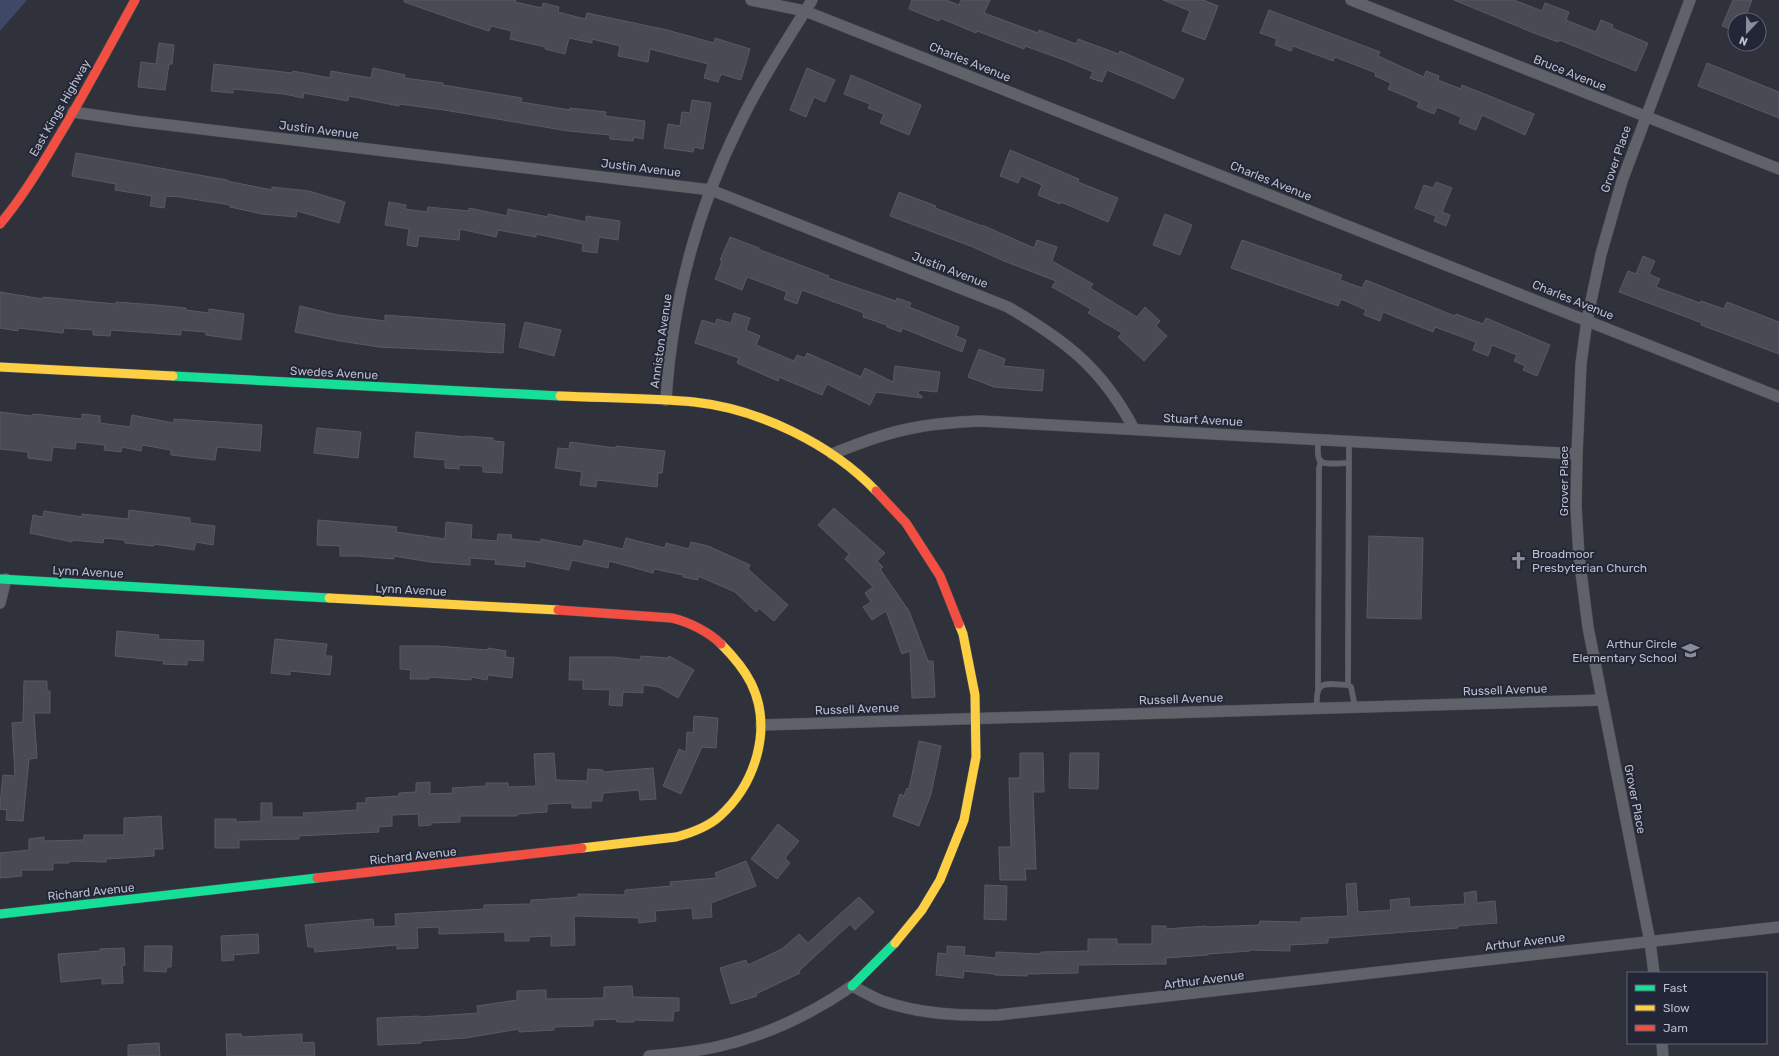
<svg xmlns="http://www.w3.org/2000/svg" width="1779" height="1056" viewBox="0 0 1779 1056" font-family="Rubik,sans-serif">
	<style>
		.water { fill: #3f4865 }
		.building { fill: #484b53; stroke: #585a63 }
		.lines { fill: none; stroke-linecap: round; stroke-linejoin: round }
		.lane-casing { stroke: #4b4e55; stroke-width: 6 }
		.street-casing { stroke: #4b4e55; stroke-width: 12 }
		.fast-casing { stroke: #4b4e55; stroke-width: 10 }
		.slow-casing { stroke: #4b4e55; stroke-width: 10 }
		.jam-casing { stroke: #4b4e55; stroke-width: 10 }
		.lane { stroke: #60626a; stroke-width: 5.5 }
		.street { stroke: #60626a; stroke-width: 11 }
		.fast { stroke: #16e098; stroke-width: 9 }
		.slow { stroke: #ffcf43; stroke-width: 9 }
		.jam { stroke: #f24e42; stroke-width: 9 }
		.labels { text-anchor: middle; stroke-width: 4; stroke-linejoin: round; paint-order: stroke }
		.street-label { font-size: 12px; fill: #bbbecb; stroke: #222637 }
		.poi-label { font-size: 12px; fill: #bbbecb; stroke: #222637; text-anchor: start }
	</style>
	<rect width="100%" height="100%" fill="#2f323b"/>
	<polygon class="water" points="0,0 27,0 0,31"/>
	<g class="building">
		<polygon points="404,0 516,0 515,2 542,8 543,3 559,7 558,12 585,19 587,13 667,30 714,43 715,38 750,49 741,80 721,74 718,82 704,78 708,64 650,49 648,62 618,56 620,46 592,39 592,43 569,38 565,54 545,49 546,47 510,39 512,31 491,26 489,31 476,27 404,2"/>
		<polygon points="912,0 946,0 959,5 961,0 990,0 984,13 1038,33 1039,30 1076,44 1078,39 1119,54 1120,51 1184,79 1174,99 1148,87 1107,70 1102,82 1090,78 1093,72 1064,60 1025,46 1024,49 977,31 976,33 940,18 939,21 909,9"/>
		<polygon points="1163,0 1203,0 1218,6 1205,40 1182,31 1190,11"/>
		<polygon points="1454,0 1514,0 1542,11 1545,3 1569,12 1566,20 1596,32 1601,20 1613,25 1612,28 1648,43 1636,71 1559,40 1558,42 1534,33"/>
		<polygon points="1733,0 1752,0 1744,20 1735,20 1735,31 1722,26"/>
		<polygon points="1269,10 1380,52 1378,56 1424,77 1426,71 1439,76 1438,80 1461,89 1462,85 1534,114 1525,135 1482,115 1476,130 1459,123 1461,117 1437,107 1434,114 1417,107 1419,102 1388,89 1391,83 1375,76 1376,73 1335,57 1333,61 1293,46 1291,51 1275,45 1277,39 1260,33"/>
		<polygon points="159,43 174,45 172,64 169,64 165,90 138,87 141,62 156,64"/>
		<polygon points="1707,63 1779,92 1779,118 1698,86"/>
		<polygon points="214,64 292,73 293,71 330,78 331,71 371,78 373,68 405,75 404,78 443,83 443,85 522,98 521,102 570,110 570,108 606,112 605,116 645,121 643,139 634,137 633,141 610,139 610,135 568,131 444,110 399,104 399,106 349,96 348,101 304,93 303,98 284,94 233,89 233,93 211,91"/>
		<polygon points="807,68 835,80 825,102 814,97 806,117 790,110"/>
		<polygon points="851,75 921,105 909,135 880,123 884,114 868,108 870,104 844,94"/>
		<polygon points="692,100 711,103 703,149 694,147 693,152 664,148 668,124 680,126 682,112 690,113"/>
		<polygon points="1010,150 1079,179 1078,182 1118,198 1108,222 1061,202 1060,204 1038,195 1042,185 1021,176 1018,183 1000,176"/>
		<polygon points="76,153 227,180 227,181 272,190 272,187 309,191 345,202 339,223 297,211 296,217 262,214 230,207 230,205 180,197 166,196 164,208 150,206 152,196 115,190 116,184 72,176"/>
		<polygon points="1436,182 1452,188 1442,212 1450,215 1446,226 1434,221 1436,216 1415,208 1424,185 1433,188"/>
		<polygon points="899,192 936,206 935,208 982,226 982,225 1034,248 1037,240 1057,247 1052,261 1093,284 1090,288 1137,317 1145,307 1160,321 1156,326 1167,336 1144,361 1118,337 1122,333 1088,313 1091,309 1052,287 1056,281 1004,261 973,247 890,216"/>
		<polygon points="389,202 406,205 405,209 427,212 428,207 469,211 469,208 507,216 508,209 548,217 548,214 586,222 586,216 620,221 618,240 599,237 597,253 582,251 583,244 536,234 536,237 498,230 496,237 460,229 459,240 419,236 417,247 407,245 409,229 385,225"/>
		<polygon points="1165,214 1192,225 1180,255 1153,245"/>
		<polygon points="730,237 759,248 758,249 829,276 828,278 896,301 897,298 911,303 909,307 959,327 956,336 966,340 962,352 902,328 901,332 887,327 887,325 863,317 864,313 802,290 797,304 784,299 787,292 747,277 742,290 715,279 722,261 720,260"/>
		<polygon points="1242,240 1342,275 1340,280 1362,288 1366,280 1455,316 1456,314 1483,324 1486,318 1550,345 1537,376 1523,370 1525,366 1514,361 1517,355 1492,345 1488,356 1473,350 1476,342 1435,327 1433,332 1383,312 1380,321 1364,315 1366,310 1341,299 1338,306 1231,268"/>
		<polygon points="1643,256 1655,261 1649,274 1660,279 1656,287 1700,303 1701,301 1724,309 1727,302 1779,322 1779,354 1701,325 1702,323 1619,292 1628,271 1636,274"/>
		<polygon points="0,292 43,299 43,297 116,304 116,302 156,305 186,308 186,310 209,313 209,309 244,314 241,340 206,335 206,332 181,330 181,335 111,330 110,336 93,335 93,330 64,328 63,333 18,328 18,331 0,328"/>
		<polygon points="300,306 338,315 385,321 385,315 505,324 503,353 379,347 340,341 295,332"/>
		<polygon points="734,313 750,318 746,330 760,336 756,345 794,361 797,355 805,358 807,353 861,377 865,368 893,382 895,366 940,372 937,392 919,390 918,394 922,396 922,398 876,392 870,405 827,384 822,395 779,377 778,381 737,363 739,358 695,343 702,320 715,324 717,319 731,323"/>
		<polygon points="525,322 561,330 554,356 519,347"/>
		<polygon points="979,349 1005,359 1003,366 1044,370 1042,391 994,387 968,377"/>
		<polygon points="0,412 32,416 33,414 82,419 82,414 100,416 100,423 130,427 132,415 174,423 174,419 262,425 260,451 217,447 215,460 171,455 171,450 142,445 141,451 122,447 121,452 104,450 105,445 76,442 75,449 53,447 51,461 28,458 28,452 0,449"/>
		<polygon points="317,428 361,432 358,458 314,453"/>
		<polygon points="416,432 465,437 465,436 493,438 493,441 504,442 502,473 483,472 483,466 459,465 459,469 445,468 445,460 414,457"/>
		<polygon points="570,442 616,448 616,446 665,451 662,473 658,473 657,487 597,480 596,487 580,485 582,472 555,468 558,448 569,449"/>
		<polygon points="834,508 885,553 877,561 883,567 880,569 909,611 928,661 933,661 935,697 912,698 910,651 902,654 886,611 872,620 863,607 871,602 865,593 873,587 845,559 849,554 818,525"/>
		<polygon points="129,510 190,518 190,523 215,526 213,545 196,542 194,550 154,544 154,546 125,543 125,540 104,538 103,543 72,540 72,542 30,533 33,515 43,517 44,511 82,517 82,514 128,519"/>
		<polygon points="318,520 397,527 396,532 445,539 446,522 472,525 471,539 497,541 498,534 512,535 511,539 541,542 541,539 582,547 584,540 623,549 626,538 665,548 666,543 689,549 691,542 708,546 750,565 748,569 788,605 774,621 759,608 756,612 735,592 698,576 698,580 683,577 683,575 654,569 653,573 609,561 608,568 572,560 569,570 525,561 525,567 495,564 496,560 470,558 470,565 430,562 394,556 394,559 356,556 340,556 340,546 317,545"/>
		<polygon points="1369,536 1423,538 1421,619 1367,618"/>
		<polygon points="117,631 159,635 158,639 204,641 203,661 187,660 187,665 163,664 164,661 115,656"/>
		<polygon points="275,639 327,644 325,656 332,656 330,675 290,671 290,675 271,673"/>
		<polygon points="400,646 437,646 488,650 488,648 506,651 505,657 514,658 512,678 488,675 487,680 471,677 471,680 429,677 429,679 410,679 411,670 400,669"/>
		<polygon points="641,656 668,658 669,656 694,670 678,698 659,687 643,685 643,693 623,692 622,706 609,705 610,690 583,689 583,680 569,680 570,657 613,657 640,660"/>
		<polygon points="24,681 47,681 47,691 50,691 50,713 34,713 37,758 29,759 23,821 6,820 7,810 0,809 0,805 3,775 15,776 12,723 23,722"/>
		<polygon points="694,716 718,718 716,748 702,747 681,794 663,786 679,749 686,752 687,732 693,733"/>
		<polygon points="919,741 941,746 931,794 919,826 893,816 900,794 904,796 907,788 909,789"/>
		<polygon points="554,753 556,780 587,781 588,769 603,770 603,772 653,768 656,799 640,800 639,790 603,793 602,801 591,801 591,808 572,808 572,803 547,804 547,812 517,814 517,816 460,816 460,822 431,823 431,825 419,826 418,814 392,815 392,826 378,827 379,832 299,836 299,839 239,840 239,848 215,848 215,819 236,819 236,822 261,821 261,803 272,803 272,817 304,817 303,813 357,810 357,803 366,803 366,798 399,796 399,793 416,792 416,783 430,782 430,794 453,793 452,788 486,786 486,783 508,783 508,787 536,786 534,754"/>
		<polygon points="1020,753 1043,753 1044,792 1033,792 1036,869 1025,869 1026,880 1000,880 999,847 1011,847 1009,778 1020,778"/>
		<polygon points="1070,753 1099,753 1098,789 1069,788"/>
		<polygon points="161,816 163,849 154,849 154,856 106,859 106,862 69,861 69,863 53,863 53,870 21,870 22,876 0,878 0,853 29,850 29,839 44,837 44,841 84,840 84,835 124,835 124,818"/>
		<polygon points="778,824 799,841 785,858 790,863 777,879 751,859"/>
		<polygon points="746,861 756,886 711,903 712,917 693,919 692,908 655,911 656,921 639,923 639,918 574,916 575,945 551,946 551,936 529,937 529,941 505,941 505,932 439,934 439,927 417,928 418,948 397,949 397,945 315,952 314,947 308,947 305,925 373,919 374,927 396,926 395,914 484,909 484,905 531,904 531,900 578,897 578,894 625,895 625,890 671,886 670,882 717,878 715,873"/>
		<polygon points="1356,883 1358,912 1391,910 1390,900 1409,898 1410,907 1465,904 1464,893 1476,891 1477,903 1495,901 1497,923 1458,926 1458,928 1328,938 1328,943 1290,945 1290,951 1250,950 1250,951 1208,954 1208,955 1166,958 1166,964 1078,965 1078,973 1027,974 1027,976 995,975 995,974 964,971 963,978 936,975 938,953 947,954 947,946 965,947 964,955 996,958 996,952 1041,954 1041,952 1088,951 1088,939 1117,939 1117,944 1152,944 1152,926 1166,926 1166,929 1206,926 1206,927 1259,925 1260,921 1301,922 1301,918 1348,916 1346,884"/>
		<polygon points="985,885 1007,886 1006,920 984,919"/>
		<polygon points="859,897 874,912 855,930 850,924 799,971 800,973 756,994 757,996 731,1004 720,968 746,960 748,965 782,949 799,934 808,943"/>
		<polygon points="258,934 259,953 233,955 234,960 222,961 221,936"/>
		<polygon points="145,946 172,946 171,967 167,967 166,972 144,971"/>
		<polygon points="124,948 125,965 122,966 123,983 102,984 102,978 61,982 58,954 100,951 100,949"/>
		<polygon points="632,986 633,997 679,998 679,1011 674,1011 673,1021 633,1020 634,1022 617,1022 616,1019 593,1020 593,1026 554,1027 554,1030 519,1032 519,1029 466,1038 421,1041 421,1043 378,1045 377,1018 419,1016 419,1017 478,1013 477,1006 517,1000 517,991 546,990 546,999 604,998 604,987"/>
		<polygon points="226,1034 241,1034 242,1037 302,1034 302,1043 314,1042 315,1056 227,1056"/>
		<polygon points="159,1043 160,1056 128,1056 128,1045"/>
	</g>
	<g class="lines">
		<defs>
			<g id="lane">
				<path d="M1318 439C1318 445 1317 454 1319 459 1321 466 1342 463 1349 463"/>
				<polyline points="1348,685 1349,441"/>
				<polyline points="1318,690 1319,468 1321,461"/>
				<path d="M1317 707C1315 679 1325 684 1348 685L1351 687 1355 707"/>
			</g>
			<g id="street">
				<polyline points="751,0 805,11 1779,397"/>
				<polyline points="1351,0 1779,169"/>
				<path d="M73 112 135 121 711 190 1008 307C1066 341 1102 368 1134 429"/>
				<path d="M666 400C672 304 697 209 740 123 761 80 787 40 812 0"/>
				<path d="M832 454C860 443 888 432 918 427 939 423 959 422 980 421L1577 454"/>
				<polyline points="0,603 6,579"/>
				<polyline points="761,725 1602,700"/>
				<polyline points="1654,973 1650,942 1588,627 1579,556 1576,507 1577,454 1581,364 1587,320 1601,254 1622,181 1690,0"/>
				<polyline points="1662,1043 1663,1056"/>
				<path d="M649 1056C671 1054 694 1052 716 1047 765 1036 810 1015 852 986 862 991 872 997 882 1001 920 1014 959 1016 998 1015L1779 927"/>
			</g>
			<g id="fast">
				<polyline points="173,376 560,396"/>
				<polyline points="0,579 329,598"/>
				<polyline points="0,914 317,878"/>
				<polyline points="852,986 895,943"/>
			</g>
			<g id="slow">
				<polyline points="0,367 173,376"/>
				<path d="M560 396C605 398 650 398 694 402 759 409 831 444 876 491"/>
				<polyline points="329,598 558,610"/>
				<path d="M582 848 676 837C691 833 708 827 720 816 756 783 773 728 751 683 743 667 733 656 721 644"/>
				<polyline points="895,943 922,910 940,880 964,820 976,757 975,695 963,634 959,624"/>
			</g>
			<g id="jam">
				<path d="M0 224C22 198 39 170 56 141 84 95 109 47 135 0"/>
				<polyline points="876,491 906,523 940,576 959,624"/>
				<path d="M558 610 672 618C689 622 709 632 721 644"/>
				<polyline points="317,878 582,848"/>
			</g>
		</defs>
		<use href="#lane" class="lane-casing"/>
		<use href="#street" class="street-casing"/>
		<use href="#fast" class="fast-casing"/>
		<use href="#slow" class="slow-casing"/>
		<use href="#jam" class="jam-casing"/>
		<use href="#lane" class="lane"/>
		<use href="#street" class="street"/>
		<use href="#fast" class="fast"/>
		<use href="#slow" class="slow"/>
		<use href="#jam" class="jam"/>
	</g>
	<defs>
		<symbol id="church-bare" viewBox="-9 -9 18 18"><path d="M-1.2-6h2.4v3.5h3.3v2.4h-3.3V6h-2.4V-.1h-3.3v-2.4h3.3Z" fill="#8a8d99" stroke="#222637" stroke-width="2.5" paint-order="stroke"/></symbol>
		<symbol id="school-bare" viewBox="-9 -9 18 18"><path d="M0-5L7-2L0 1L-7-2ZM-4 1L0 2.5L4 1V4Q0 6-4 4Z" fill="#8a8d99" stroke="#222637" stroke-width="2.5" paint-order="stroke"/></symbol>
	</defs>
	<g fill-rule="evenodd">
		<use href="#church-bare" x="1506" y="548" width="25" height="25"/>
		<use href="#school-bare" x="1678" y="638" width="25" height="25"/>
	</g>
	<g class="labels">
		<g class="street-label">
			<text transform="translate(970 62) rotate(22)" y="4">Charles Avenue</text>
			<text transform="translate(1570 73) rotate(22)" y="4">Bruce Avenue</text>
			<text transform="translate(60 108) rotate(-60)" y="4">East Kings Highway</text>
			<text transform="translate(319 130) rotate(7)" y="4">Justin Avenue</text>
			<text transform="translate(1616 159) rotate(-71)" y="4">Grover Place</text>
			<text transform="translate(641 168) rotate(7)" y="4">Justin Avenue</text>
			<text transform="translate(1271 181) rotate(22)" y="4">Charles Avenue</text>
			<text transform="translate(950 270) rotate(21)" y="4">Justin Avenue</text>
			<text transform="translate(1573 300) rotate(22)" y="4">Charles Avenue</text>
			<text transform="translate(661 341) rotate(-82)" y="4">Anniston Avenue</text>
			<text transform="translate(334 373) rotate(3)" y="4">Swedes Avenue</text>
			<text transform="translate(1203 420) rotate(3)" y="4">Stuart Avenue</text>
			<text transform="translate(1564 481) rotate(-90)" y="4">Grover Place</text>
			<text transform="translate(88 572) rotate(3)" y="4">Lynn Avenue</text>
			<text transform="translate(411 590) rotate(3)" y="4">Lynn Avenue</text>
			<text transform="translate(1505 690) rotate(-2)" y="4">Russell Avenue</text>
			<text transform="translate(1181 699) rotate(-2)" y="4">Russell Avenue</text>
			<text transform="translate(857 709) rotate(-2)" y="4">Russell Avenue</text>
			<text transform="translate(1635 799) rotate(79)" y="4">Grover Place</text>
			<text transform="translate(413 856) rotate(-6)" y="4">Richard Avenue</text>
			<text transform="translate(91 892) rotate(-6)" y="4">Richard Avenue</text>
			<text transform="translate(1525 942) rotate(-7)" y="4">Arthur Avenue</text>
			<text transform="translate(1204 980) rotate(-7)" y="4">Arthur Avenue</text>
		</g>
		<g class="poi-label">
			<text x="1532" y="558">Broadmoor<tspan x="1532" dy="14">Presbyterian Church</tspan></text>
			<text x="1677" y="648" text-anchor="end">Arthur Circle<tspan x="1677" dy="14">Elementary School</tspan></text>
		</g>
	</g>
	<rect x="1627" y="972" width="140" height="72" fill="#222637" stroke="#5f6372"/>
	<rect x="1635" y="985" width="20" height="6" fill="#16e098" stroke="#5f6372"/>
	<text x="1663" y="992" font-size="12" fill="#bbbecb">Fast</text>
	<rect x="1635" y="1005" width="20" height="6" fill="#ffcf43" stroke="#5f6372"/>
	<text x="1663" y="1012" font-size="12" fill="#bbbecb">Slow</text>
	<rect x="1635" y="1025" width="20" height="6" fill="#f24e42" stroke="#5f6372"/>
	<text x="1663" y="1032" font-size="12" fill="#bbbecb">Jam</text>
	<g transform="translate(1747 32) rotate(202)"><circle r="19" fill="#222637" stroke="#5f6372"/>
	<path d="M0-3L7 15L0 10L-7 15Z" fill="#8a8d99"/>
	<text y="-6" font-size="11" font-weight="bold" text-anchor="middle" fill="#bbbecb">N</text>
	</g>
</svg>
